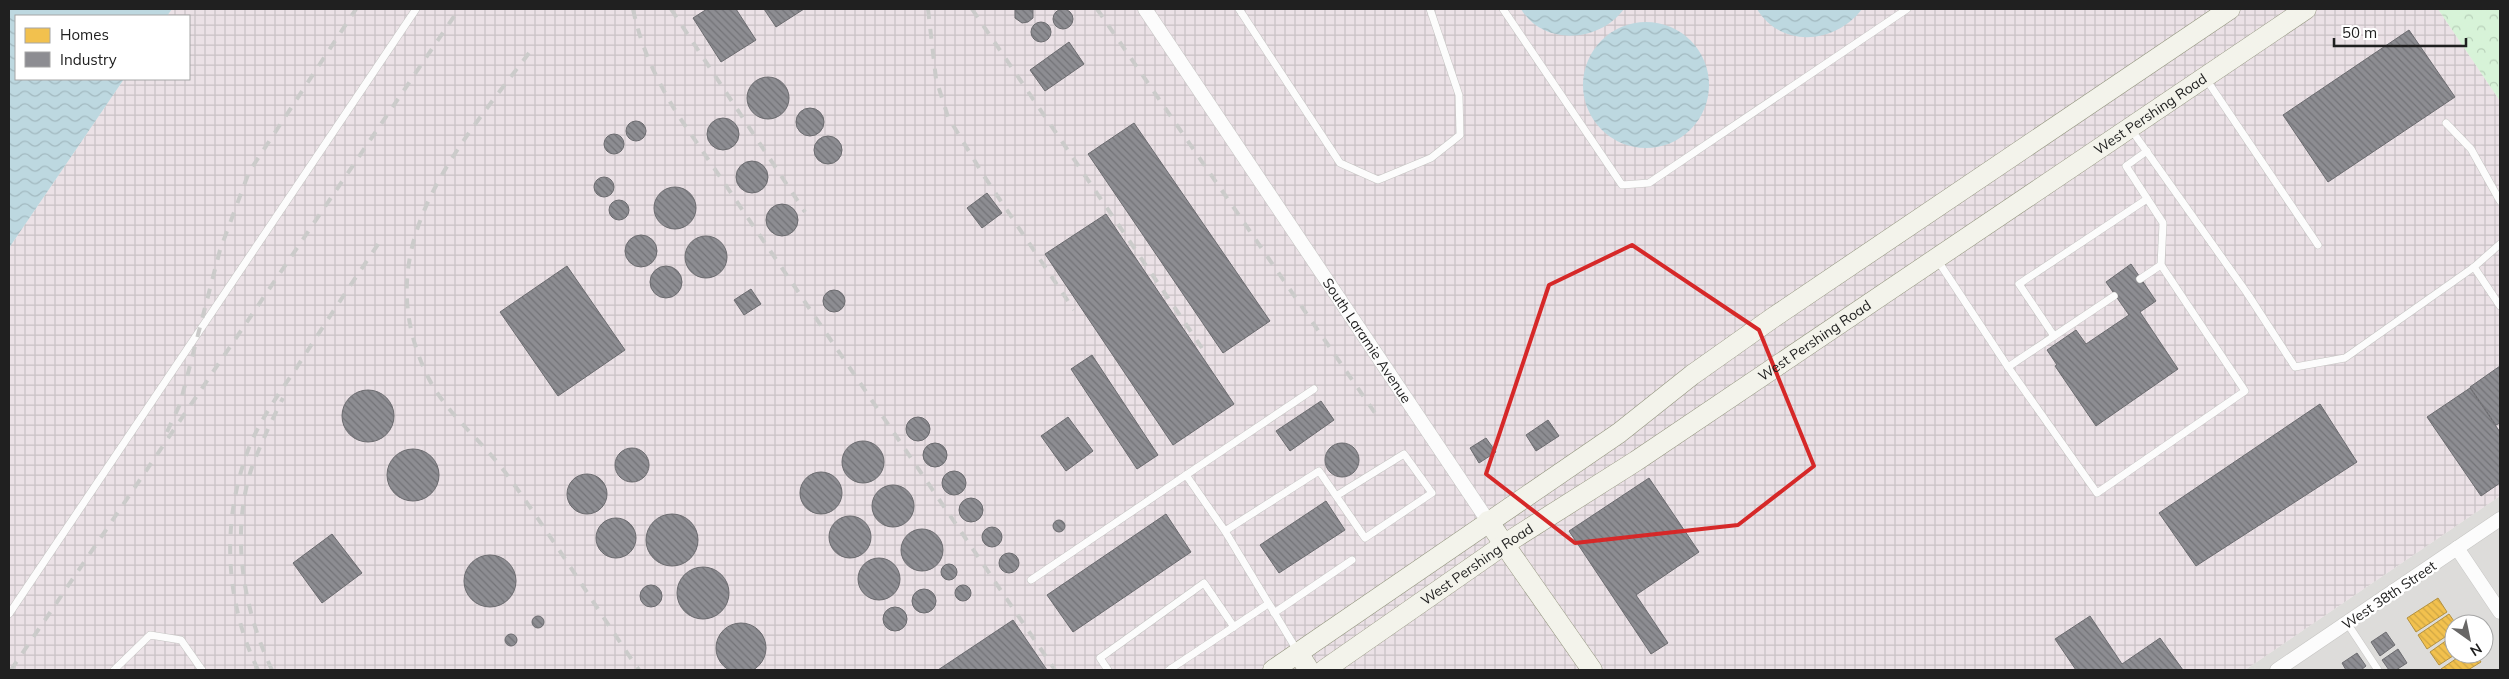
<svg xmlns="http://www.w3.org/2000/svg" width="2509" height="679" viewBox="0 0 2509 679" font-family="Mulish,sans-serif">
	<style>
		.residential { fill: #dddcda; fill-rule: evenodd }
		.industrial { fill: url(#industrial-grid) }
		.park { fill: url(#park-crowns) }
		.water { fill: url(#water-waves) }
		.homes { fill: url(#homes-back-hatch); stroke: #b39140 }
		.industry { fill: url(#industry-back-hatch); stroke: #6c6c70 }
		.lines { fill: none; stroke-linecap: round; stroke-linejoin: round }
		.lane-casing { stroke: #c7c6c4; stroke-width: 8 }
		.street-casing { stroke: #c7c6c4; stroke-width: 15 }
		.secondary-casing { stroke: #959780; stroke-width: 21 }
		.lane { stroke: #fcfcfc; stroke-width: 7 }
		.street { stroke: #fcfcfc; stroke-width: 14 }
		.secondary { stroke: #f3f3eb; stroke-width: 20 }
		.rail { stroke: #cbcbca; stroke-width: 4; stroke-dasharray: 10 10; stroke-linecap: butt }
		.marked { fill: none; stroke: #d62828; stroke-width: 4; stroke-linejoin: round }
		.labels { text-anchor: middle; stroke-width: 5; stroke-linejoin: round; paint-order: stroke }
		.street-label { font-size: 14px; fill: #202020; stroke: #fff }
	</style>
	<defs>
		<pattern id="industrial-grid" width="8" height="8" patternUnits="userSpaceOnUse" patternTransform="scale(1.25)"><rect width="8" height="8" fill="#ebe1e6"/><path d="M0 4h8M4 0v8" fill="none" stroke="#c9c1c5"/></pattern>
		<pattern id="park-crowns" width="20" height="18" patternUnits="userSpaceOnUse" patternTransform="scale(1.25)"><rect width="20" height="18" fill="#d7f3d8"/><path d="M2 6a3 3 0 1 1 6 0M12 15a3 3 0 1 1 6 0" fill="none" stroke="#b8d0b9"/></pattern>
		<pattern id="water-waves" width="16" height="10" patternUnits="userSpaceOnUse" patternTransform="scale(1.25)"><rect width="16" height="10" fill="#bdd8e0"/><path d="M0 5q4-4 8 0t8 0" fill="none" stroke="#a2b9c0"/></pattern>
		<pattern id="homes-back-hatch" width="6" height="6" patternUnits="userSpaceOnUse" patternTransform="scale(1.25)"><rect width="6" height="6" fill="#f2c14e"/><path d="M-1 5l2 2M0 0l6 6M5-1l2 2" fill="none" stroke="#cfa644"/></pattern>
		<pattern id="industry-back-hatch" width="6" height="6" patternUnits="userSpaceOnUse" patternTransform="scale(1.25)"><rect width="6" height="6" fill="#8d8d92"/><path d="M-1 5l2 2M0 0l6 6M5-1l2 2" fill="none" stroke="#737377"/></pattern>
	</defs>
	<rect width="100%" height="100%" fill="#eeece8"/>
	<path class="residential" d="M2500 496V670H2245ZM2454 624H2484V654H2454Z"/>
	<polygon class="industrial" points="172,9 2438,9 2500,101 2500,496 2245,670 9,670 9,248 124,79 189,79 189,16 167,16"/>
	<polygon class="park" points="2438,9 2500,9 2500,101"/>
	<g class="water">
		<polygon points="9,9 172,9 167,16 16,16 16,79 124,79 9,248"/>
		<path d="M1521 9H1624C1600 42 1544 47 1521 9Z"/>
		<path d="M1757 9H1862C1836 44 1781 49 1757 9Z"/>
		<circle cx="1646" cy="85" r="63"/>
	</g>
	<g class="homes">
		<polygon points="2438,598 2447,612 2416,632 2407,618"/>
		<polygon points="2449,614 2456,624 2454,631 2427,649 2418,635"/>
		<polygon points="2454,635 2456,654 2439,665 2430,652"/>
		<polygon points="2463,654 2476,654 2481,662 2468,670 2442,670 2441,669"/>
	</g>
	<g class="industry">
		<polygon points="707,9 736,9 756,40 721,62 693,18"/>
		<polygon points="764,9 804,9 776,27"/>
		<polygon points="1015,9 1033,9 1033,18 1028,22 1022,23 1015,18"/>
		<circle cx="1063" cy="19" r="10"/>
		<circle cx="1041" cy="32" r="10"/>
		<polygon points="2409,30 2455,97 2328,182 2283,115"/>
		<polygon points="1069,42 1084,64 1045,91 1030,70"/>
		<circle cx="768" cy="98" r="21"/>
		<circle cx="810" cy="122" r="14"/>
		<circle cx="723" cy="134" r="16"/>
		<circle cx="636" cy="131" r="10"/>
		<polygon points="1134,123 1270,321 1223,353 1088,154"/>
		<circle cx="614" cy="144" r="10"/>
		<circle cx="828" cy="150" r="14"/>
		<circle cx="752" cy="177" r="16"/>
		<circle cx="604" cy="187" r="10"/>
		<circle cx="675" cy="208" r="21"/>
		<polygon points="987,193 1002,213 982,228 967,208"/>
		<circle cx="619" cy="210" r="10"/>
		<circle cx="782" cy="220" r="16"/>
		<polygon points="1106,214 1234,404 1173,445 1045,254"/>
		<circle cx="641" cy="251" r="16"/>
		<circle cx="706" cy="257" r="21"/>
		<polygon points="2131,264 2156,301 2140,312 2178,369 2096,426 2055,366 2057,365 2047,350 2076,330 2086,344 2129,315 2106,282"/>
		<circle cx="666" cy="282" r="16"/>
		<polygon points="567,266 625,350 558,396 500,312"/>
		<polygon points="751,289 761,304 744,315 734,300"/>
		<circle cx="834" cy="301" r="11"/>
		<polygon points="1092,355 1158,455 1137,469 1071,369"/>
		<polygon points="2500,366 2500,423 2496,425 2470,387"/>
		<polygon points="2470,388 2500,432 2500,483 2481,496 2427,417"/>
		<circle cx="368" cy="416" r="26"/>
		<polygon points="1321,401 1334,420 1290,451 1276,431"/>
		<polygon points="2320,404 2357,462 2196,566 2159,513"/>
		<polygon points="1068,417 1093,451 1066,471 1041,436"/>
		<circle cx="918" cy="429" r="12"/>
		<polygon points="1548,420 1559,436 1536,451 1526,435"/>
		<polygon points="1486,438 1496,452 1479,463 1470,448"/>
		<circle cx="863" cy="462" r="21"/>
		<circle cx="935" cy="455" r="12"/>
		<circle cx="1342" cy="460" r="17"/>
		<circle cx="632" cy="465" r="17"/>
		<circle cx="413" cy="475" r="26"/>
		<circle cx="954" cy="483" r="12"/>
		<circle cx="821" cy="493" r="21"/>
		<circle cx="587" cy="494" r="20"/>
		<polygon points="1649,478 1699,552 1636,595 1668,643 1651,654 1569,531"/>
		<circle cx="893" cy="506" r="21"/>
		<circle cx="971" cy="510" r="12"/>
		<polygon points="1326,501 1345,530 1279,573 1260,545"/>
		<polygon points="1166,514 1191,552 1073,632 1047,595"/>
		<circle cx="672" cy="540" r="26"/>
		<circle cx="850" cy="537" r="21"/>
		<circle cx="616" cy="538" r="20"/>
		<circle cx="1059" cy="526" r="6"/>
		<circle cx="992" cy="537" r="10"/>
		<circle cx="922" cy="550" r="21"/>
		<polygon points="332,534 362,573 322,603 293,563"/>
		<circle cx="1009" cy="563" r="10"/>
		<circle cx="490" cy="581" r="26"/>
		<circle cx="879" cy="579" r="21"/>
		<circle cx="949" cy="572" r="8"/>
		<circle cx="703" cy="593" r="26"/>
		<circle cx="651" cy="596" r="11"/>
		<circle cx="963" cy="593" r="8"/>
		<circle cx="924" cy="601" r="12"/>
		<circle cx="895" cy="619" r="12"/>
		<circle cx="538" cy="622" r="6"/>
		<polygon points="2090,616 2122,664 2160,638 2183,670 2076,670 2055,639"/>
		<polygon points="1013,620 1047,670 938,670"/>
		<circle cx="741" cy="648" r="25"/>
		<polygon points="2386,632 2395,645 2380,656 2371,642"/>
		<circle cx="511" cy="640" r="6"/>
		<polygon points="2398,649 2407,663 2396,670 2389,670 2382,660"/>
		<polygon points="2357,653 2366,666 2361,670 2346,670 2342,663"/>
	</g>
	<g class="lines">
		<defs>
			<g id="lane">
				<polyline points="1239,9 1340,163 1378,180 1431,158 1460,135 1459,95 1430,9"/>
				<polyline points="1503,9 1622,185 1649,183 1907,9"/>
				<polyline points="2206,79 2318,245"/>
				<polyline points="2446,123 2471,149 2500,201"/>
				<polyline points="2130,128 2247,293 2295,367 2345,358 2474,267 2500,244"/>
				<polyline points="1938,261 2008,367 2097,493 2245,391 2161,265 2163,223 2126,166 2147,151"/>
				<polyline points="2474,267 2500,306"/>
				<polyline points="2140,279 2161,265"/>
				<polyline points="2054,336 2019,284 2147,199"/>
				<polyline points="2008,367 2114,296"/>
				<polyline points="1186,475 1314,389"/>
				<polyline points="1031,580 1186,475 1225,531"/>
				<polyline points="1274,613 1352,560"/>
				<polyline points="9,614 416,9"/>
				<polyline points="2347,623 2378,670"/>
				<polyline points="1298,652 1225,531 1319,471 1365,538 1432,493 1404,454 1336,496"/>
				<polyline points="114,670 150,635 181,640 202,670"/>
				<polyline points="1108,670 1100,658 1204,583 1234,627"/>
				<polyline points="1169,670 1268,604"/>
			</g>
			<g id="street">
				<path id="s1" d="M1145 9 1488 521"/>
				<polyline points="2457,548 2500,612"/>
				<polyline points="2277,670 2500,519"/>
			</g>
			<g id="secondary">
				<polyline points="1488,521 1592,670"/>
				<polyline points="1298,653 1309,670"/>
				<polyline points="1273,670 1619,433 1692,375 1774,317 2230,9"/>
				<path id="s2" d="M1324 670 1505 544 1636 461 2306 9"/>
			</g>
		</defs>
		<use href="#lane" class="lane-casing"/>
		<use href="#street" class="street-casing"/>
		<use href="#secondary" class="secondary-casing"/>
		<use href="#lane" class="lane"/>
		<use href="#street" class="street"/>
		<use href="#secondary" class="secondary"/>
		<g class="rail">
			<path d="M633 9C641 48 657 81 678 115L1055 670"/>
			<polyline points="671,9 805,212"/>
			<polyline points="928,9 936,79 948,117 984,176 1074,310"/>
			<polyline points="972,9 1202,348"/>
			<polyline points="1097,9 1377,416"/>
			<path d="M529 53C455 151 364 250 429 379 448 415 481 440 505 472 552 536 594 605 639 670"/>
			<polyline points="167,432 180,404 220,250 249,172 356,9"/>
			<polyline points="11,670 459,9"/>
			<path d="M258 670C224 599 221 519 250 445 262 417 280 392 297 367 324 325 351 284 379 243"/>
			<path d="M272 670C243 609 230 533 252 467 261 443 272 420 283 398"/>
		</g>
	</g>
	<path class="marked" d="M1632 245 1759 330 1814 466 1738 525 1575 543 1486 474 1549 285Z"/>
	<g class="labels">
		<g class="street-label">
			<text dy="5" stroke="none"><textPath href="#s2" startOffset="996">West Pershing Road</textPath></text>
			<text dy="5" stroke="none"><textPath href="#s1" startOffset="399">South Laramie Avenue</textPath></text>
			<text dy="5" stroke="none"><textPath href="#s2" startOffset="591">West Pershing Road</textPath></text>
			<text dy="5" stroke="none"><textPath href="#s2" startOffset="186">West Pershing Road</textPath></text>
			<text transform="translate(2389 595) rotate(-34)" y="5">West 38th Street</text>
		</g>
	</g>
	<rect width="2509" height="679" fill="none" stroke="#202020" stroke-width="20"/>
	<rect x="15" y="15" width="175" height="65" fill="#ffffff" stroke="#a6a6a6"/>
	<rect x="25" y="28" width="25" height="15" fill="#f2c14e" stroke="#a6a6a6"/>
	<text x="60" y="40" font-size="15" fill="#202020">Homes</text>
	<rect x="25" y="52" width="25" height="15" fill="#8d8d92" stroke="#a6a6a6"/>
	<text x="60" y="65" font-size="15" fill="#202020">Industry</text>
	<g transform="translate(2469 639) rotate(147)"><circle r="24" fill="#ffffff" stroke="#a6a6a6"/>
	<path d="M0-4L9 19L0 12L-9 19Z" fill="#686766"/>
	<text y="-8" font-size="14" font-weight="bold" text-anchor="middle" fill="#202020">N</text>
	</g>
	<path d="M2334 38v8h132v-8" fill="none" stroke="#202020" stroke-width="2.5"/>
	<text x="2342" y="38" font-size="15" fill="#202020" stroke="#ffffff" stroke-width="4" paint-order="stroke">50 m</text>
</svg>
